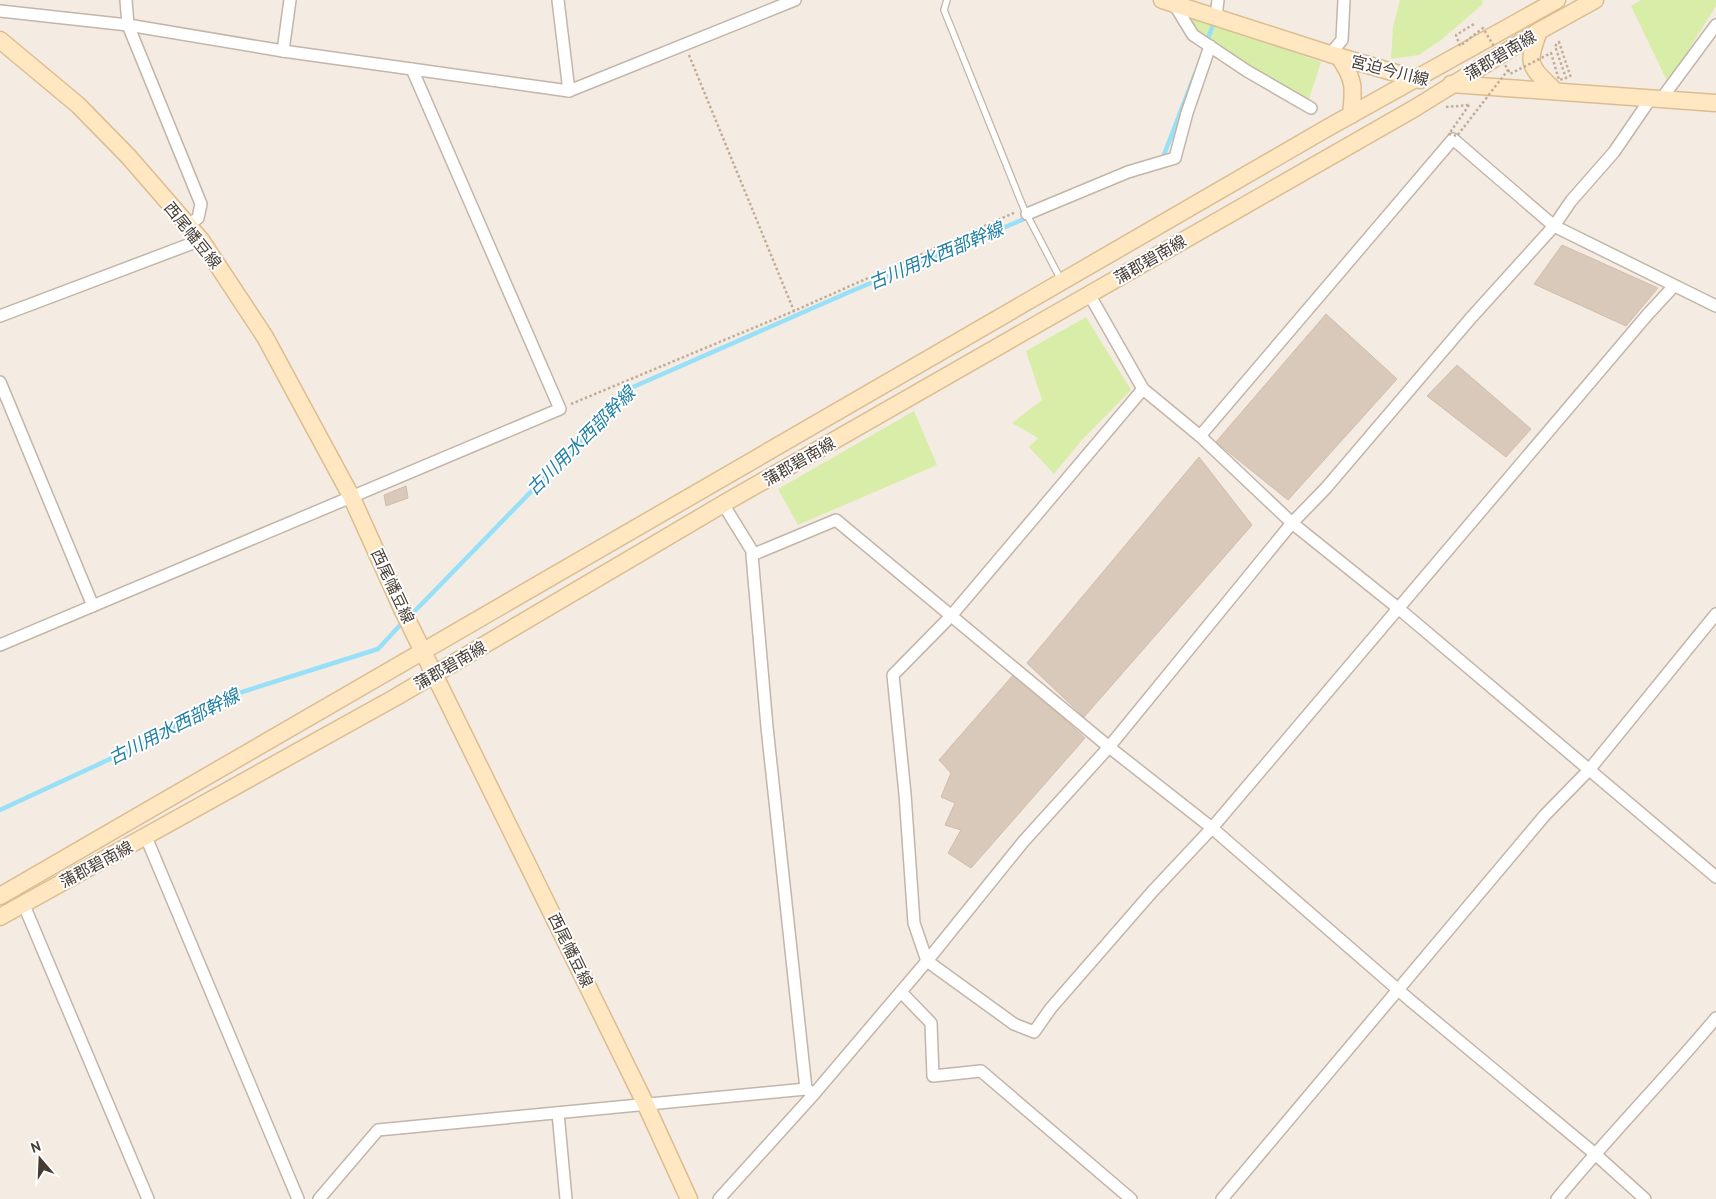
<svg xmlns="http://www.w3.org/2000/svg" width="1716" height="1199" viewBox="0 0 1716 1199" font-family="'PT Sans','Noto Sans JP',sans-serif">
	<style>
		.green { fill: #d8eda7 }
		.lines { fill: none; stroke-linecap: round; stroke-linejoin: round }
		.stream { stroke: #98dff8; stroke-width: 4.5 }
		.building { fill: #d9c9ba; stroke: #d2bcaa }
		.lane-casing { stroke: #c3b5a8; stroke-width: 8 }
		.street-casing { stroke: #c3b5a8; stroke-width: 14 }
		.secondary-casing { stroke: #dbbd90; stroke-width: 19 }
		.path { stroke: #c3ac95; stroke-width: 2.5; stroke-dasharray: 2.5 2.5; stroke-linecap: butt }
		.lane { stroke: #fff; stroke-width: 5.5 }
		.street { stroke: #fff; stroke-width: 11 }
		.secondary { stroke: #ffe7c2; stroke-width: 16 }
		.path-bridge { stroke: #c3ac95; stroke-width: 2.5; stroke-dasharray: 2.5 2.5; stroke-linecap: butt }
		.labels { text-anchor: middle; stroke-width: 4; stroke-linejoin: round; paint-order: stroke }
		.street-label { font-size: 16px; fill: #463c33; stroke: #fff }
		.water-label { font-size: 18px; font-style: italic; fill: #1f7fa3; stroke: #fff }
	</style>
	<rect width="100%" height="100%" fill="#f4ece3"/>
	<g class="green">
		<polygon points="1400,0 1482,0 1483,4 1441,40 1419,55 1391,59 1393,27"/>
		<polygon points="1641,0 1716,0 1716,6 1668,83 1631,6"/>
		<polygon points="1193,19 1201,20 1321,62 1309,99 1261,77 1190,27"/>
		<polygon points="1086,317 1131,390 1081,441 1054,474 1029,447 1038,438 1012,423 1042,400 1026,351"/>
		<polygon points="914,411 937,465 798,525 778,489"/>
	</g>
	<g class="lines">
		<g class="stream">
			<polyline points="1206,43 1215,20"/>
			<polyline points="1162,160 1195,74"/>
			<polyline points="409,617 633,387 854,290 1029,217"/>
			<polyline points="0,810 151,740 226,697 378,649 403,622"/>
		</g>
	</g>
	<g class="building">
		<polygon points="1562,245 1658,288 1626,326 1534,284"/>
		<polygon points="1326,314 1397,379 1288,500 1216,442"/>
		<polygon points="1457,365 1531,429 1506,457 1427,396"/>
		<polygon points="1199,457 1252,525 1084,717 1027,663"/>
		<polygon points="406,486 408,498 386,506 384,495"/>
		<polygon points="1014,674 1085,738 971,868 948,853 961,830 945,825 955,803 941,797 951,773 939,760"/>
	</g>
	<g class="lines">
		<defs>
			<polyline id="lane" points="947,0 944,10 1024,209 1061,280"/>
			<g id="street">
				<polyline points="126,0 128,25 201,204 198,218 188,225"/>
				<polyline points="558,0 569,91"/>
				<polyline points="1174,4 1193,35 1247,71 1311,108"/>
				<polyline points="0,11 128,25 283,51 569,91 795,0"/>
				<polyline points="1216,17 1218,0"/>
				<polyline points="283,51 290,0"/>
				<polyline points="1330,54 1342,40 1344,0"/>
				<polyline points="1662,98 1716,25"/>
				<polyline points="1027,214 1128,172 1175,158 1187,113 1210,46"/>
				<polyline points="1089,294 1143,389 1200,436 1292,523 1398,608 1716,877"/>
				<polyline points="0,316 201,240"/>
				<polyline points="0,382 93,606"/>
				<polyline points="1143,389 951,616 893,675 905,794 914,923 927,961 1014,1024 1034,1032 1051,1008 1152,892 1212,828 1648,314 1674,286"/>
				<polyline points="1200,436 1453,139 1554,226 1716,306"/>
				<polyline points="723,504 754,554"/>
				<polyline points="0,645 560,409 412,69"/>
				<polyline points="146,837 298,1199"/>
				<polyline points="23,903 148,1199"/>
				<polyline points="901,992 931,1023 933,1076 981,1071 1131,1199"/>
				<polyline points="806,1089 767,727 752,555 836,520 1109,747 1212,828 1411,1001 1594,1153 1645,1199"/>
				<polyline points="558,1113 566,1199"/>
				<polyline points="319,1199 378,1130 806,1089 811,1092"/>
				<polyline points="719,1199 814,1094 927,961 1023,842 1109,747 1292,523 1326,488 1470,319 1554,226 1571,201 1614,152 1651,98"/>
				<polyline points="1222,1199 1545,815 1589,770 1716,614"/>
				<path d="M1557 1199C1608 1137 1664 1080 1716 1018"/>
			</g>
			<g id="secondary">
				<polyline points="1162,0 1330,54 1420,80"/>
				<path d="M1539 31C1526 65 1529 65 1554 90"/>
				<polyline points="0,40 78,105 128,156 201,240 265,337 351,496 403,611 645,1103 689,1199"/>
				<path d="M1339 57C1355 80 1354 88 1351 115"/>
				<polyline points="1451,84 1716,103"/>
				<polyline points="0,896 1329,127 1557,0"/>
				<polyline points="0,917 396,697 723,504 1415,108 1539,31 1595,0"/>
			</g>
		</defs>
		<use href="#lane" class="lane-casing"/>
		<use href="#street" class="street-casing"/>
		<use href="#secondary" class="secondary-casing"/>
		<g class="path">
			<polyline points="1555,46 1559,42 1571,78"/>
			<polyline points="689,55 794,311"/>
			<polyline points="1446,107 1469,105"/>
			<polyline points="571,404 794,311 1016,212"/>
		</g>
		<use href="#lane" class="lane"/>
		<use href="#street" class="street"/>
		<use href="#secondary" class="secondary"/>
		<g class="path-bridge">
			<polyline points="1508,70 1510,74 1551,53 1559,80 1566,78 1555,46"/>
			<polyline points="1469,105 1449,134 1457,136 1508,70 1483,28 1460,46 1456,35 1474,24"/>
		</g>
	</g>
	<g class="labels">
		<g class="street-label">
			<text transform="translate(1500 55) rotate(-31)" y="6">蒲郡碧南線</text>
			<text transform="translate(1390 70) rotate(14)" y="6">宮迫今川線</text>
			<text transform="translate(193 235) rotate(51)" y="6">西尾幡豆線</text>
			<text transform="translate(1150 259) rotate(-30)" y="6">蒲郡碧南線</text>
			<text transform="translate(799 461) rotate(-30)" y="6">蒲郡碧南線</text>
			<text transform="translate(393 586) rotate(65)" y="6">西尾幡豆線</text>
			<text transform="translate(450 665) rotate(-30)" y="6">蒲郡碧南線</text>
			<text transform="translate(96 864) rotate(-28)" y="6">蒲郡碧南線</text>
			<text transform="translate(571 950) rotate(64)" y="6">西尾幡豆線</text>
		</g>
		<g class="water-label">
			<text transform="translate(936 256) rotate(-23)" y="6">古川用水西部幹線</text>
			<text transform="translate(581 441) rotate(-45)" y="6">古川用水西部幹線</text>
			<text transform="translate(174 727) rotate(-27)" y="6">古川用水西部幹線</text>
		</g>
	</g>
	<g transform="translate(40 1159) rotate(341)" stroke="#ffffff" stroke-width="4" paint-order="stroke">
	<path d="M0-4L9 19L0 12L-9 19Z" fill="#463c33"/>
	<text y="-8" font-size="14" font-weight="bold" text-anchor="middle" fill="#463c33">N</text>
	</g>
</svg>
